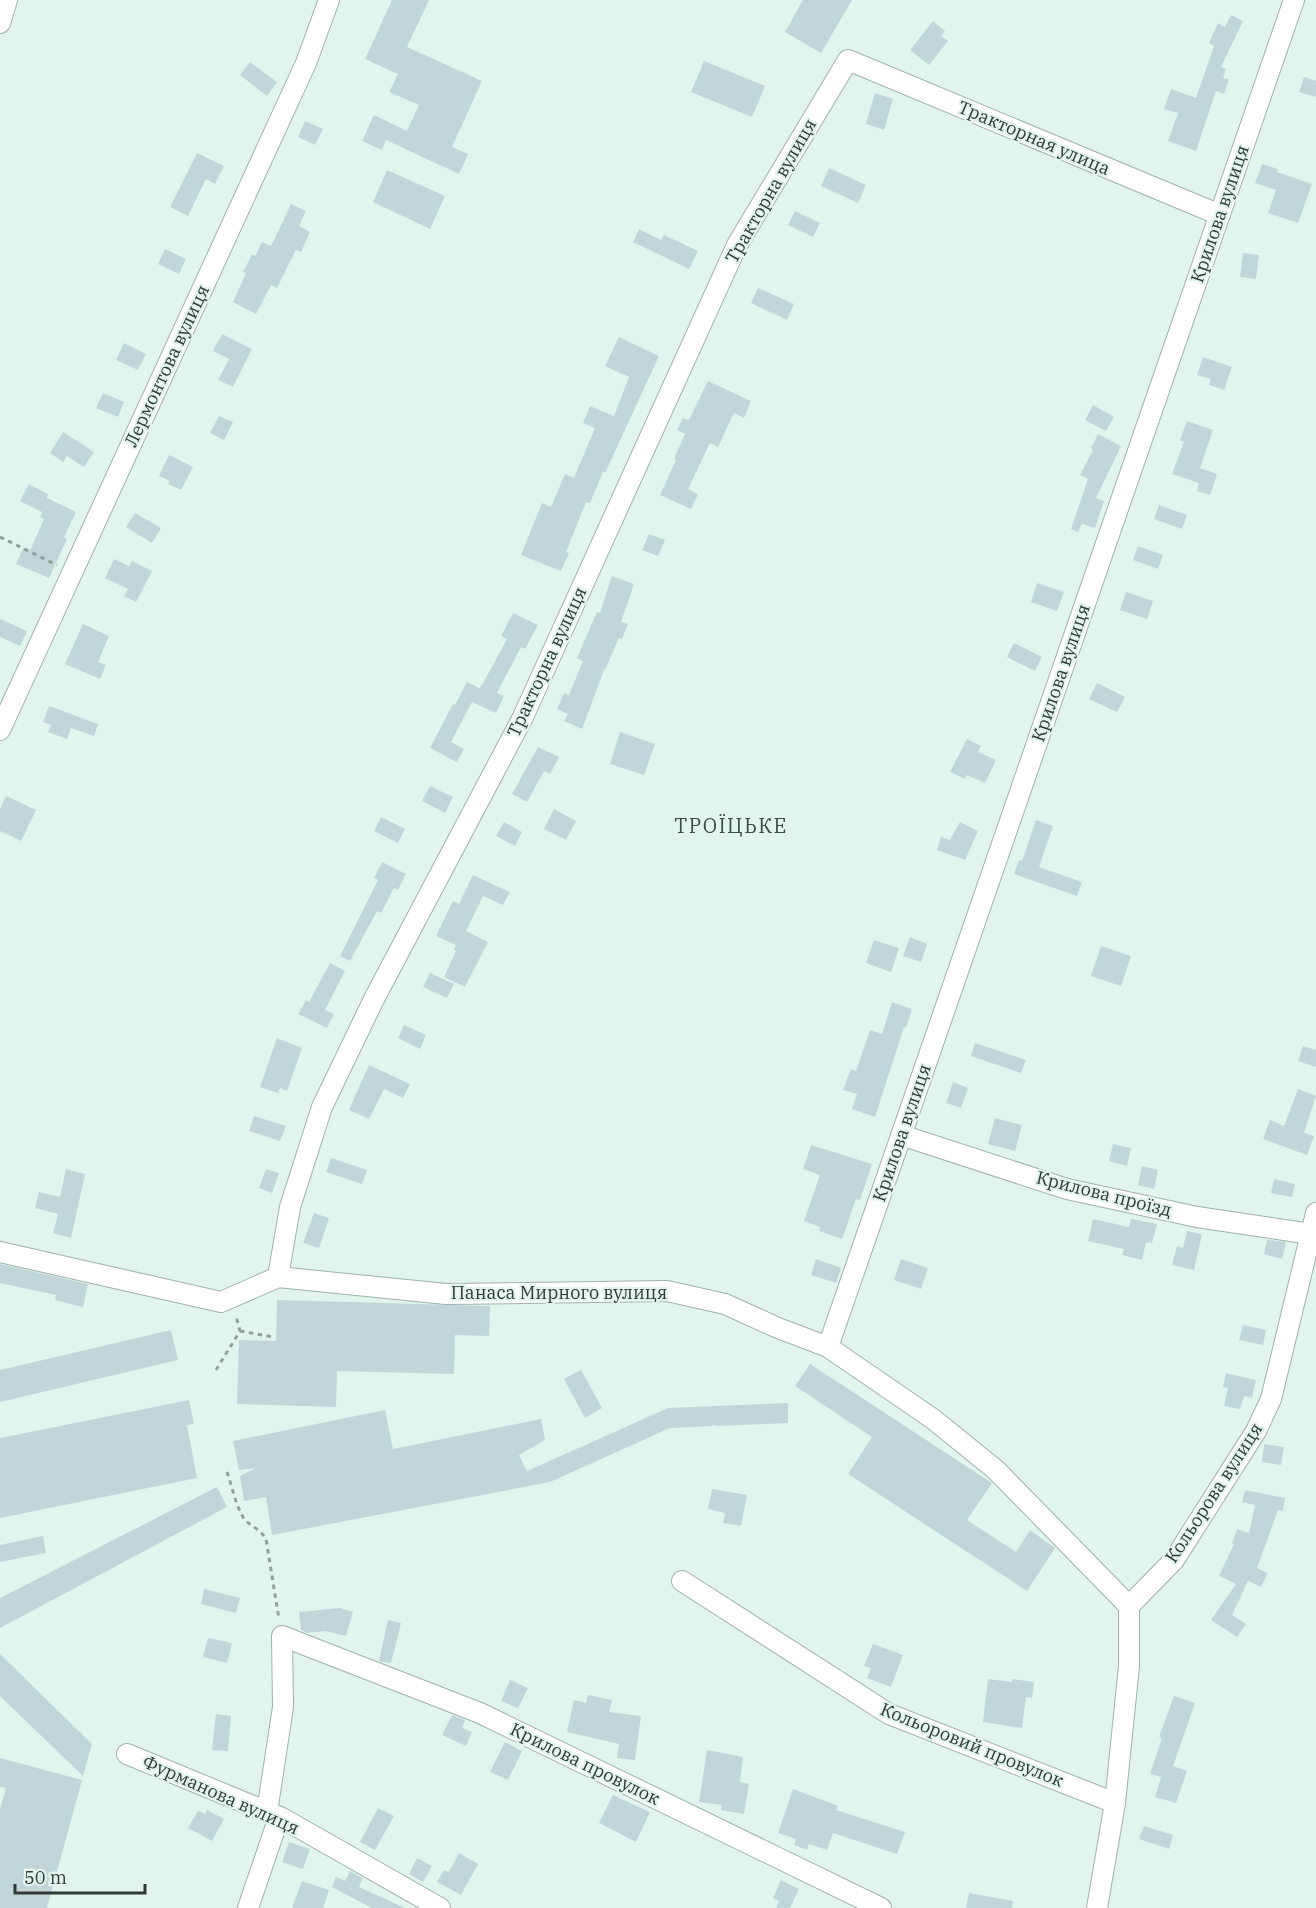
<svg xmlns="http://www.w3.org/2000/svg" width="1316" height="1908" viewBox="0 0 1316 1908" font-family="'IBM Plex Serif',serif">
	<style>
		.building { fill: #c2d6da }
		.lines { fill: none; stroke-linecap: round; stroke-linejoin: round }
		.minor-casing { stroke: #9fb2ac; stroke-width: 22 }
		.path { stroke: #92a09b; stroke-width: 3; stroke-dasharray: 4.5 4.5; stroke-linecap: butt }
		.minor { stroke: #fff; stroke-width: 20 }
		.labels { text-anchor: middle; stroke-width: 4.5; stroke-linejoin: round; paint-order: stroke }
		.street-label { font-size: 18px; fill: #313936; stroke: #e1f5ee }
		.neighbourhood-label { font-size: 20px; letter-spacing: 1.5px; fill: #3b4b46; stroke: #e1f5ee }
	</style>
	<rect width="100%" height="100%" fill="#e1f5ee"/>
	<g class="building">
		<polygon points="392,0 429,0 407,47 482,81 452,147 468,154 459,174 386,140 382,150 362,141 374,115 407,131 419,105 389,92 398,74 365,59"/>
		<polygon points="803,0 852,0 821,53 785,32"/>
		<polygon points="1231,15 1243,21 1221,67 1226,69 1223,78 1229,79 1224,94 1216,91 1196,151 1168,141 1178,113 1164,109 1171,89 1196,98 1214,46 1209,43 1218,23 1225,27"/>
		<polygon points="933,21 945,31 941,36 948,41 929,65 910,50"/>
		<polygon points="704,61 765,86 752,117 691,92"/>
		<polygon points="250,62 277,82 267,96 240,75"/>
		<polygon points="1304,77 1316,81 1316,97 1299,92"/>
		<polygon points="875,93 893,99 884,130 866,124"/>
		<polygon points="305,121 323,129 315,145 298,137"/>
		<polygon points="197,153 224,166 215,184 206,179 188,216 170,207"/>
		<polygon points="1262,164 1278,169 1277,172 1312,184 1298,223 1268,213 1276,190 1255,183"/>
		<polygon points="829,168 866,185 858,203 821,186"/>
		<polygon points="387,170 445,196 430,229 373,202"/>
		<polygon points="291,204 306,211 299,226 310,232 301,252 296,250 277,288 271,285 256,314 233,302 246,273 243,272 252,254 255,256 262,242 271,246"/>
		<polygon points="795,211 820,223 813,237 788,225"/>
		<polygon points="639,229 661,240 664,235 698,251 689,269 633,242"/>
		<polygon points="165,249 186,259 179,274 158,264"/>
		<polygon points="1243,253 1259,255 1256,279 1240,277"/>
		<polygon points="758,288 794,304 787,320 751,303"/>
		<polygon points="222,334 252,349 233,387 218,380 229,359 213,351"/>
		<polygon points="619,337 659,356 605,473 603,472 590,503 586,502 566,552 569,553 561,571 521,555 542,503 551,507 565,474 574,478 595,428 583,423 590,406 614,416 629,377 605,366"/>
		<polygon points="124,343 146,354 138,370 116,360"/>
		<polygon points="1203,357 1232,367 1224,390 1209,385 1211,379 1197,375"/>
		<polygon points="708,381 751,401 744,418 734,413 718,447 710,443 688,489 698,494 691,509 660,495 676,460 674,459 685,434 677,430 683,418 689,420"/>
		<polygon points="103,393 124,402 118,417 96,408"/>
		<polygon points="1093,405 1114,417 1106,431 1085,420"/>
		<polygon points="219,416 233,422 224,440 210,433"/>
		<polygon points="1187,421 1213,430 1200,468 1217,474 1210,495 1197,491 1199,483 1172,474 1184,442 1180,440"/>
		<polygon points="63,432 94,452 84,467 67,456 63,462 50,453"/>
		<polygon points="1098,434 1121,446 1096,498 1104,501 1095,528 1082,524 1078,532 1071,529 1088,479 1080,475 1093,450 1091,448"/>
		<polygon points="169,455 193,467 181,490 168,484 170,481 159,476"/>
		<polygon points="29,484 48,494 47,498 76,512 64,537 67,539 49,578 16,564 23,548 30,551 44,519 40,517 42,512 20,501"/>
		<polygon points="1159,505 1187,515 1182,529 1154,519"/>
		<polygon points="135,513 161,528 152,543 126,527"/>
		<polygon points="649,534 665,540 658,556 642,550"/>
		<polygon points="1138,546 1163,555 1158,569 1133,560"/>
		<polygon points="114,559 129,566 132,561 152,571 136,602 124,596 128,589 105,578"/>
		<polygon points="612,576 634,584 621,622 628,624 622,639 619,638 605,670 604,670 582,729 564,721 568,714 557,709 564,693 569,695 583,661 577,658 597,612 600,613"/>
		<polygon points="1037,583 1064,592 1057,611 1031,602"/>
		<polygon points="1126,592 1153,601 1147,619 1120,610"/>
		<polygon points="513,613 538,625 525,649 521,647 497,693 504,696 496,713 472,702 451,742 464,749 457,762 430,748 453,704 455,705 467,682 479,688 482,685 507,639 501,636"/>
		<polygon points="0,619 27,631 20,646 0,637"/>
		<polygon points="83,624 109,636 98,662 106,665 100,679 65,664"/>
		<polygon points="1014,643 1042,657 1035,671 1007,657"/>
		<polygon points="1097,683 1125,697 1117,712 1089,699"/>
		<polygon points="49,706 98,724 94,736 71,728 67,739 48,732 51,725 43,722"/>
		<polygon points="620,732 655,744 644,775 610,764"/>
		<polygon points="967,739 981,746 978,752 996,760 985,783 967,775 965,779 950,772"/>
		<polygon points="538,747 559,757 550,774 544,771 527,802 512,794"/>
		<polygon points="430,786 453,797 445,813 422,801"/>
		<polygon points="6,796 36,810 21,841 0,831 0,809"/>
		<polygon points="554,809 576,821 566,840 544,829"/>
		<polygon points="381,817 405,829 398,843 374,831"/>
		<polygon points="1036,820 1053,826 1039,867 1082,882 1077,896 1014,874 1019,860 1022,861"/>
		<polygon points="504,822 522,832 515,846 496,836"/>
		<polygon points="960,822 978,831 965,860 937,850 941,837 950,840"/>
		<polygon points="382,862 406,874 398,890 394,888 381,913 377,911 350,961 340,956 378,880 374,878"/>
		<polygon points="473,875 510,892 503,905 483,896 466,931 488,942 465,987 444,977 456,951 454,950 456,945 436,936 453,901 459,904"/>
		<polygon points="910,937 927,944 921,962 903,956"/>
		<polygon points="874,940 899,948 891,972 866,963"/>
		<polygon points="1101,946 1131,956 1121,986 1091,976"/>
		<polygon points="330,963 345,971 325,1010 334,1014 327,1028 298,1014 306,1000 309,1002"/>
		<polygon points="430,973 454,984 447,998 423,987"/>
		<polygon points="892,1002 912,1009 906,1028 904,1027 875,1117 852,1109 857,1094 843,1090 851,1069 856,1071 870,1030 882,1034"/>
		<polygon points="404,1025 426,1035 420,1049 398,1038"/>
		<polygon points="277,1038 302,1048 287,1091 280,1088 278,1093 260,1087"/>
		<polygon points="975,1043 1026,1060 1021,1073 971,1056"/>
		<polygon points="1303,1046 1316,1050 1316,1067 1298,1061"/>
		<polygon points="369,1065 410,1084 403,1098 384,1089 369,1119 349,1110"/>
		<polygon points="953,1082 968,1088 961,1108 946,1103"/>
		<polygon points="1298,1089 1316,1096 1304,1133 1314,1136 1307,1155 1263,1139 1270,1120 1284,1126"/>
		<polygon points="254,1116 286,1126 280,1141 249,1131"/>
		<polygon points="995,1118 1022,1125 1015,1151 988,1144"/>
		<polygon points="1113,1144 1131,1148 1127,1166 1109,1161"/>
		<polygon points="811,1145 872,1164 860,1200 856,1199 842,1239 819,1231 820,1227 804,1221 820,1175 803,1169"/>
		<polygon points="331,1158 367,1170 362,1184 326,1172"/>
		<polygon points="1142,1166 1158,1170 1154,1189 1138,1185"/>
		<polygon points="66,1169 85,1174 71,1238 53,1233 58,1214 35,1208 39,1192 60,1197"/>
		<polygon points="266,1169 279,1173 272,1193 259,1188"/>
		<polygon points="1274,1179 1295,1184 1292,1197 1271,1193"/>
		<polygon points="314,1213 329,1218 319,1248 303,1243"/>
		<polygon points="1093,1219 1129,1227 1131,1219 1157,1224 1152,1243 1146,1242 1142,1260 1122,1255 1124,1249 1088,1241"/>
		<polygon points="1187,1231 1202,1234 1194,1270 1172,1265 1177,1246 1183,1248"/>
		<polygon points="1267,1240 1286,1242 1282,1259 1264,1254"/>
		<polygon points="816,1259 841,1268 836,1283 811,1275"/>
		<polygon points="901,1259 928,1268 921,1289 894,1280"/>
		<polygon points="0,1264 88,1284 83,1307 55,1300 56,1295 0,1283"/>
		<polygon points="277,1300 490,1306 489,1336 455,1335 454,1374 337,1371 336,1407 237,1404 239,1340 276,1341"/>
		<polygon points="1243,1325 1266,1330 1263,1345 1239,1340"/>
		<polygon points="171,1330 178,1360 0,1402 0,1370"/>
		<polygon points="810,1364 992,1483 967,1520 1016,1552 1030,1530 1055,1548 1027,1591 848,1474 872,1437 795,1386"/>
		<polygon points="581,1370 602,1408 585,1418 564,1379"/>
		<polygon points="1226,1373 1256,1380 1252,1398 1244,1396 1240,1409 1224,1406 1228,1388 1223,1387"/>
		<polygon points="189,1400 194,1424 187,1425 197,1478 0,1518 0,1438"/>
		<polygon points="788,1403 788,1423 719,1426 713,1425 712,1426 670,1428 550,1482 272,1535 266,1497 244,1501 240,1476 256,1468 239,1470 233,1441 385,1410 393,1449 541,1419 545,1440 519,1455 527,1471 668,1408"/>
		<polygon points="1264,1444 1284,1447 1281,1465 1262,1462"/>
		<polygon points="217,1487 227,1507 0,1628 0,1598"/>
		<polygon points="712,1489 747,1495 741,1526 723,1523 725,1513 708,1509"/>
		<polygon points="1245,1490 1285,1498 1283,1511 1278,1510 1257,1568 1268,1573 1261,1587 1248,1581 1232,1615 1246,1624 1237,1637 1211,1620 1236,1584 1219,1576 1234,1544 1232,1543 1237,1529 1249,1533 1255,1505 1242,1502"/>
		<polygon points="43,1536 46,1553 0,1562 0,1545"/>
		<polygon points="204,1589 240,1598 236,1613 201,1604"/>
		<polygon points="340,1608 353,1612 346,1636 325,1631 307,1633 301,1630 299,1612"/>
		<polygon points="388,1620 401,1623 391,1663 379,1661"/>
		<polygon points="208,1638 232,1643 227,1663 203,1657"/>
		<polygon points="873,1644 903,1655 891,1687 867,1678 871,1668 864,1666"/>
		<polygon points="0,1654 92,1744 83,1776 0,1696"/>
		<polygon points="988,1679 1012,1682 1012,1679 1034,1682 1032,1698 1026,1697 1022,1728 983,1722"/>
		<polygon points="510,1680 528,1688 518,1708 501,1701"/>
		<polygon points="588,1695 612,1700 609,1712 641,1716 635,1760 617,1758 619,1744 567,1732 574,1700 586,1703"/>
		<polygon points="1174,1696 1195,1703 1173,1766 1187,1771 1176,1803 1155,1797 1161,1777 1150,1774 1162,1738 1159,1737"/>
		<polygon points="216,1714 231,1716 228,1751 212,1750"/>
		<polygon points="452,1715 465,1720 462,1728 472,1732 466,1746 442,1735"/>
		<polygon points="505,1742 522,1751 508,1780 490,1772"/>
		<polygon points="707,1750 743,1757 740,1782 749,1784 744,1814 721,1810 722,1805 699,1802"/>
		<polygon points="0,1758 82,1780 47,1908 0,1908 0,1809 6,1788 0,1787"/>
		<polygon points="793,1789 838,1806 836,1810 905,1832 897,1854 833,1833 827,1850 809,1844 807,1850 794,1845 796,1839 778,1833"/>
		<polygon points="613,1795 650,1812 636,1842 599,1823"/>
		<polygon points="378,1808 394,1816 375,1850 360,1842"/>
		<polygon points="207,1810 224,1819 212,1841 188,1828 198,1811 205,1814"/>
		<polygon points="1144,1826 1173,1835 1169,1849 1139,1839"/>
		<polygon points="289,1842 310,1849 303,1869 282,1862"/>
		<polygon points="459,1853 478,1864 461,1895 437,1882 444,1870 449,1872"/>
		<polygon points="417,1858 432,1866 423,1882 409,1874"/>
		<polygon points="350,1871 363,1878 359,1887 405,1908 372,1908 332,1887 336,1877 345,1881"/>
		<polygon points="781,1880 799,1889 790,1908 776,1908 779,1901 773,1898"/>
		<polygon points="302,1881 329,1890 323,1908 292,1908"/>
		<polygon points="969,1893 1013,1901 1012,1908 966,1908"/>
	</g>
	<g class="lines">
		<defs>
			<g id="minor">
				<polyline points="0,23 7,0"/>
				<polyline points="0,730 306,63 329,0"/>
				<polyline points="901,1135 1067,1189 1197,1217 1311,1234"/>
				<polyline points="0,1252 221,1302 278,1277 446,1294 667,1291 725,1304 778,1328 828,1347 933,1419 996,1470 1129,1606"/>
				<polyline points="278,1277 290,1207 322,1107 374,999 523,717 737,245 848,60 1220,215"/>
				<polyline points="828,1347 1294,0"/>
				<polyline points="682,1581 889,1714 1115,1803"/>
				<polyline points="127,1754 282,1818 440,1908"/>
				<polyline points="267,1812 283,1707 282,1636 480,1713 881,1908"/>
				<polyline points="248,1908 279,1817"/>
				<polyline points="1097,1908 1115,1803 1129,1666 1129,1606 1174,1560 1256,1431 1271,1399 1316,1213"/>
			</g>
		</defs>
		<use href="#minor" class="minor-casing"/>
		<g class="path">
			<polyline points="0,537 57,565"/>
			<polyline points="240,1331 273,1337"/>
			<polyline points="216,1370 240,1331 236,1316"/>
			<path d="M227 1472C232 1486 235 1503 242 1515 247 1526 258 1526 266 1539L279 1619"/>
		</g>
		<use href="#minor" class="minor"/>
	</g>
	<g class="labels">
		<g class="street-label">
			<text transform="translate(1034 138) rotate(23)" y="6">Тракторная улица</text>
			<text transform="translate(771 191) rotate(-60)" y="6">Тракторна вулиця</text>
			<text transform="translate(1220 214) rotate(-71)" y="6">Крилова вулиця</text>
			<text transform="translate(167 366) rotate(-65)" y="6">Лермонтова вулиця</text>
			<text transform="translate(547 662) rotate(-65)" y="6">Тракторна вулиця</text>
			<text transform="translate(1061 673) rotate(-71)" y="6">Крилова вулиця</text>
			<text transform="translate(902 1133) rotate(-71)" y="6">Крилова вулиця</text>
			<text transform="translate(1104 1194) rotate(14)" y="6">Крилова проїзд</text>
			<text x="559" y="1299">Панаса Мирного вулиця</text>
			<text transform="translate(1214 1493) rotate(-57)" y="6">Кольорова вулиця</text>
			<text transform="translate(972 1745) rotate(22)" y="6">Кольоровий провулок</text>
			<text transform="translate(585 1764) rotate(26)" y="6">Крилова провулок</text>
			<text transform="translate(221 1795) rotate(24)" y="6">Фурманова вулиця</text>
		</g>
		<g class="neighbourhood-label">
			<text x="731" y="833">ТРОЇЦЬКЕ</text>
		</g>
	</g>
	<path d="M15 1884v9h130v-9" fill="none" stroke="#313936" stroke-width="3"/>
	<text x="24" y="1884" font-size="18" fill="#313936" stroke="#e1f5ee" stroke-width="4.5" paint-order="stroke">50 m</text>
</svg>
